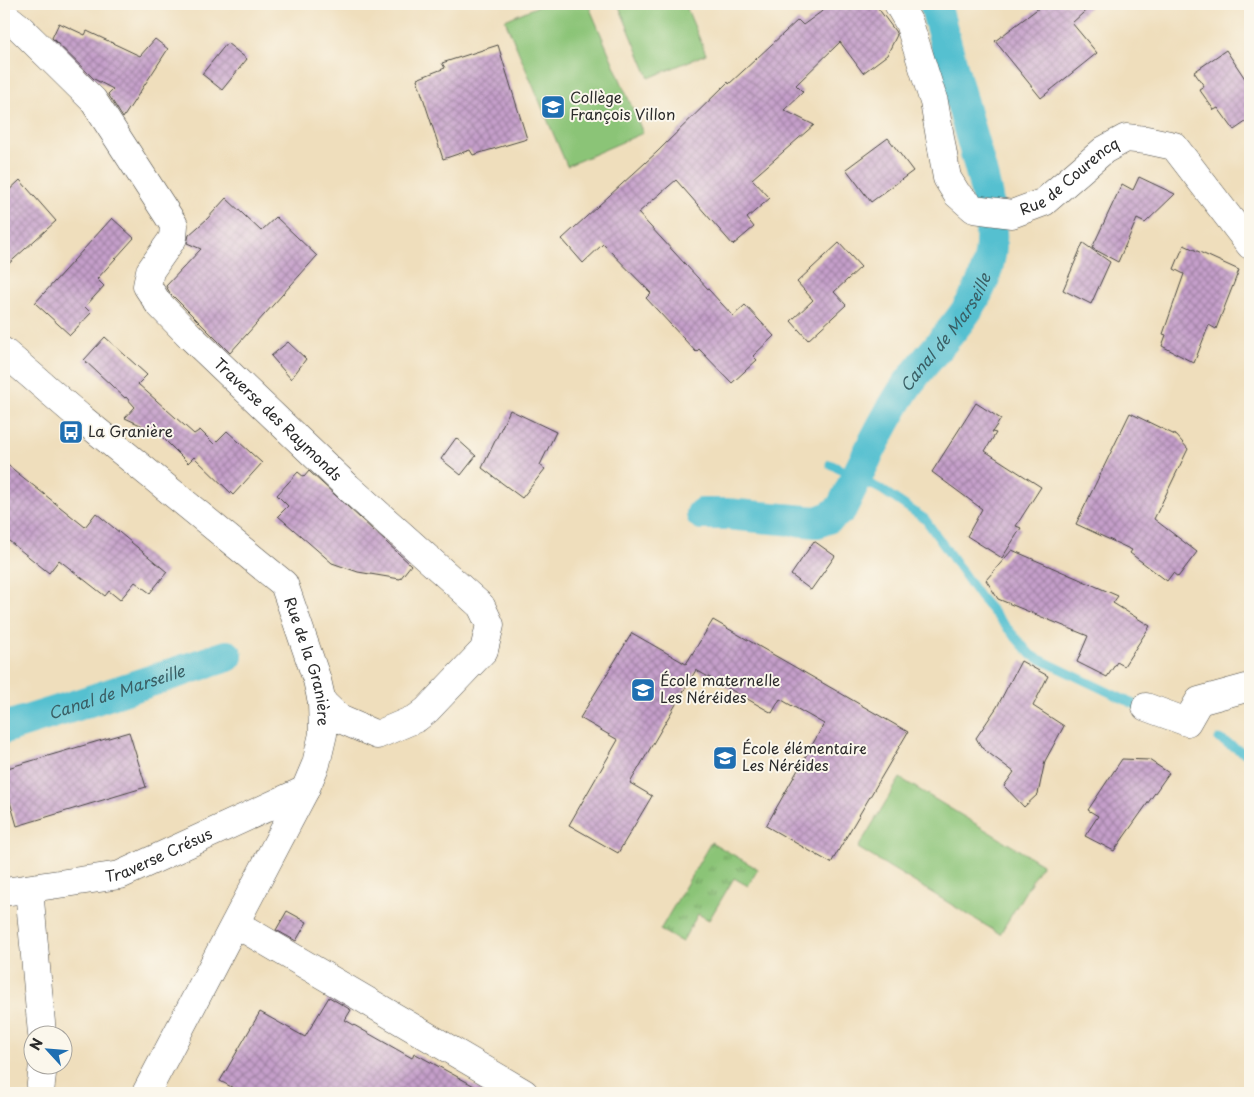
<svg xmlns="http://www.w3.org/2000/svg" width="1254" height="1097" viewBox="0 0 1254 1097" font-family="'Playpen Sans',sans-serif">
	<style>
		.green { fill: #8bc477; stroke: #5b7851 }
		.park { fill: url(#park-tufts); stroke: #5b7851 }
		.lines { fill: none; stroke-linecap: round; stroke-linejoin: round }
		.stream { stroke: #55c0d0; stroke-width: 9 }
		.canal { stroke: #55c0d0; stroke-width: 32 }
		.building { fill: url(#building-cross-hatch) }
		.street-casing { stroke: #484641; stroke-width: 29 }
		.street { stroke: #fff; stroke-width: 28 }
		.labels { text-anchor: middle; stroke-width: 4; stroke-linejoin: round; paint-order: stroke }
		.poi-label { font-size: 15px; fill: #2b2b2b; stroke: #fbf7ec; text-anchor: start }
		.street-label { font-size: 15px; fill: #2b2b2b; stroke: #fbf7ec }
		.water-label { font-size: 16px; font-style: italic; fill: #3a5f65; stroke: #fbf7ec }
	</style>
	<defs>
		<pattern id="park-tufts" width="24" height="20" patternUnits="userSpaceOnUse" patternTransform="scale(1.25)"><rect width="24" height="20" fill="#8bc477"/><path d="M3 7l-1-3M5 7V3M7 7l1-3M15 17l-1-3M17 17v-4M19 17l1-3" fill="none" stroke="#729f62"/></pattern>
		<pattern id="building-cross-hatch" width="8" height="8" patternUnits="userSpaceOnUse" patternTransform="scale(1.25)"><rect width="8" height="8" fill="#c59fca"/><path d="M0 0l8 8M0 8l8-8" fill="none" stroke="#a082a4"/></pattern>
	</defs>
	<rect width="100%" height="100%" fill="#fbf7ec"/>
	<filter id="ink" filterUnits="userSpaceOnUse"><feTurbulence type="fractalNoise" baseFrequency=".02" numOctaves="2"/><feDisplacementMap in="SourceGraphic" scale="10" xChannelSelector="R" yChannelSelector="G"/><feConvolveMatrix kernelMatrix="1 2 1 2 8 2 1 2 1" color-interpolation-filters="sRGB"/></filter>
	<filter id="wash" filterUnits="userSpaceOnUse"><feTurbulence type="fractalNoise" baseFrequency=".0096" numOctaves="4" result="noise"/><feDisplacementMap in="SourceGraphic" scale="20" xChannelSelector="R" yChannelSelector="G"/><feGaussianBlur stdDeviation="1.12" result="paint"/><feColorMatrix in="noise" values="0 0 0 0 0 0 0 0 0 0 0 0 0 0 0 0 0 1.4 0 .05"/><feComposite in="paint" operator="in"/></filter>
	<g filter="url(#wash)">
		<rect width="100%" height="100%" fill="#efdebc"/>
		<g class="green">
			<polygon points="543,4 588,4 643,133 567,166 505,20"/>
			<polygon points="618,4 685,4 706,54 649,78"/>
			<polygon points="900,778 1042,864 1000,934 858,848"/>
		</g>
		<polygon class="park" points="711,842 758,869 748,886 734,878 709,920 698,914 682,942 660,930"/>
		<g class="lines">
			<g class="stream">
				<polyline points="830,464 882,490 925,519 980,597 1031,655 1144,709"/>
				<polyline points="1219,739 1250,756"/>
			</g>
			<g class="canal">
				<path id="s1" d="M702 514H726L817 522 830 517 841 509C861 469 879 428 903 391 932 347 982 310 990 255 996 215 979 163 968 125 957 84 946 44 935 4"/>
				<path id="s2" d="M4 728 71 707 227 656"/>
			</g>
		</g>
		<g id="blocks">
			<g class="building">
				<polygon points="832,4 875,4 895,31 897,35 887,55 863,73 840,42 796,85 803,92 784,110 814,125 752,179 770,198 747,218 754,227 733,245 676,180 638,213 733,316 745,305 774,336 753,356 757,360 732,383 699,349 696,352 646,298 651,293 603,244 583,263 562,239 657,152 728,82 729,84 798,20 803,25"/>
				<polygon points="1044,4 1093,4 1072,23 1097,53 1041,98 995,41"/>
				<polygon points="59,23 85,35 87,31 140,56 155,39 168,49 123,118 108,94 113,89 94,79 52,38"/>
				<polygon points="227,43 247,59 222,90 202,74"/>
				<polygon points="498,45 527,139 473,155 470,150 443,159 417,79 445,68 442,63"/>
				<polygon points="1226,50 1250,86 1250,119 1234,130 1218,108 1214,110 1199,89 1204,86 1194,72"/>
				<polygon points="888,138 913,171 871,202 846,169"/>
				<polygon points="1139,177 1175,194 1145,223 1137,219 1118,262 1092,248 1122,184 1133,190"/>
				<polygon points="20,180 56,221 4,268 4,195"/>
				<polygon points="226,198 261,231 276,217 317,256 230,353 170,293 166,286 201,249 187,243 189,235 207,219"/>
				<polygon points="112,218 134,238 97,279 104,286 85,307 91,313 70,335 35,303"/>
				<polygon points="839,243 861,267 834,292 846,305 808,340 791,321 813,300 797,282"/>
				<polygon points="1083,243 1110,262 1091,304 1063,290"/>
				<polygon points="1184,245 1239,270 1216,329 1209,325 1194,363 1162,346 1166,335 1163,334 1184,274 1174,269"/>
				<polygon points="105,337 147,375 138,384 194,434 200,430 214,444 227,431 262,463 233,495 194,457 188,463 158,433 125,418 135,407 126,397 125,398 84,360"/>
				<polygon points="288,342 306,359 291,379 271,356"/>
				<polygon points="976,403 1001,419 992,432 996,433 985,451 1041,487 1016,526 1021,528 1002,558 967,536 982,509 932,472"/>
				<polygon points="510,410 556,432 540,465 545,469 522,498 482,468"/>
				<polygon points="1130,413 1177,436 1188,449 1154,519 1197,552 1178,577 1173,573 1167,581 1130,553 1132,550 1076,524"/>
				<polygon points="456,438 476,456 461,475 441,459"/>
				<polygon points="4,462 85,527 96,513 167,572 150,593 135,582 120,600 109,591 105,596 59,560 49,573 4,537"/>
				<polygon points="309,471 411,565 400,579 358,572 332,563 278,516 288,506 277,495 298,472 304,477"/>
				<polygon points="814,541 835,556 811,590 791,575"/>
				<polygon points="1012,550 1118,596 1113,603 1150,626 1124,666 1117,662 1107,677 1077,662 1088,636 998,599 986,580"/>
				<polygon points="713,620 908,732 831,863 766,826 824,724 780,699 772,713 696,670 630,783 652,796 618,853 569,825 618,740 580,718 632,633 686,664"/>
				<polygon points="1021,661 1048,676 1033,706 1064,726 1045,761 1038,794 1024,807 1004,786 1014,772 982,748 976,738 997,707"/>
				<polygon points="129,732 146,787 17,826 4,781 4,769"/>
				<polygon points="1122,759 1149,760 1169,773 1114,851 1085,836 1098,816 1088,810"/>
				<polygon points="287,911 307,922 296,941 276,930"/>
				<polygon points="329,997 351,1010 345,1020 412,1058 414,1053 487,1093 243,1093 220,1081 260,1012 305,1037"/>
			</g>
		</g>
	</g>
	<g filter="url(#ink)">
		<use href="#blocks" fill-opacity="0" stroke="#484641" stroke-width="1"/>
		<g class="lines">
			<defs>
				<g id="street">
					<path id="s3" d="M898 4 909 23 934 102 947 178 957 194 974 209 1012 214 1044 202 1104 150 1126 138 1146 140 1174 146 1250 245"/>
					<path id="s4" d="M4 15 19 27 93 100 174 225 173 238 150 271 147 286 158 303 192 338 348 487 481 606 490 625 484 650 427 710 417 718 377 735 340 719 322 702"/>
					<path id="s5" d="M4 352 81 418 284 584 317 680 322 702 323 734 316 764 305 790 146 1093"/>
					<polyline points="1146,707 1187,722 1199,701 1250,687"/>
					<polyline points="29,889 42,1034"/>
					<path id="s6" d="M4 892 120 875 305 790"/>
					<polyline points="236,924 524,1093"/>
					<polyline points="40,1093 43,1064"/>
				</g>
			</defs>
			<use href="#street" class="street-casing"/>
			<use href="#street" class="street"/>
		</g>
	</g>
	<defs>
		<symbol id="school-square" viewBox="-11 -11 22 22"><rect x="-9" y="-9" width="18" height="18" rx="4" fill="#1f6fb2" stroke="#fbf7ec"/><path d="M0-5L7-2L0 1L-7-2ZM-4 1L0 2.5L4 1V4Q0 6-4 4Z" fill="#fff"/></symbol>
		<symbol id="bus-square" viewBox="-11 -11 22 22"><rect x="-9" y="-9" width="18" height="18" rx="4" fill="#1f6fb2" stroke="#fbf7ec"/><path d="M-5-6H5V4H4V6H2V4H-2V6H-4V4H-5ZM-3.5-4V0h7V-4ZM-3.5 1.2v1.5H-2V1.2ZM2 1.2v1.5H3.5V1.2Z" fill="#fff"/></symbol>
	</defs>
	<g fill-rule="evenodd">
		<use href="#school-square" x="539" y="93" width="28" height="28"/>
		<use href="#bus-square" x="57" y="418" width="28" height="28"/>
		<use href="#school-square" x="629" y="676" width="28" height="28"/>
		<use href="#school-square" x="711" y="744" width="28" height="28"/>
	</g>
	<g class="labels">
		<g class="poi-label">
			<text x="570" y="103">Collège<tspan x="570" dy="17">François Villon</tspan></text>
			<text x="88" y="437">La Granière</text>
			<text x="660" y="686">École maternelle<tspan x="660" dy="17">Les Néréides</tspan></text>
			<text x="742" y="754">École élémentaire<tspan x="742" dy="17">Les Néréides</tspan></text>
		</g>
		<g class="street-label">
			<text dy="5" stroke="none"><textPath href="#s3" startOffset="331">Rue de Courencq</textPath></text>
			<text dy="5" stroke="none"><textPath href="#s4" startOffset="528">Traverse des Raymonds</textPath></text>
			<text dy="5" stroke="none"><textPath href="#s5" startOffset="445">Rue de la Granière</textPath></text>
			<text dy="5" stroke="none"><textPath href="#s6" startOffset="160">Traverse Crésus</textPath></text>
		</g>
		<g class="water-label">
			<text dy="6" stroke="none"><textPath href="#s1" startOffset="349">Canal de Marseille</textPath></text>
			<text dy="6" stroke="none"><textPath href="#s2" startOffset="118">Canal de Marseille</textPath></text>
		</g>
	</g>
	<rect width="1254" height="1097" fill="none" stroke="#fbf7ec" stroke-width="20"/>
	<g transform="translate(48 1050) rotate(296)"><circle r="24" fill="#fbf7ec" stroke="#a8a59f"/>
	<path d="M0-4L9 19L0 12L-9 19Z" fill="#1f6fb2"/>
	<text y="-8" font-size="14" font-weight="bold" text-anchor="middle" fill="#2b2b2b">N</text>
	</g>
</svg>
